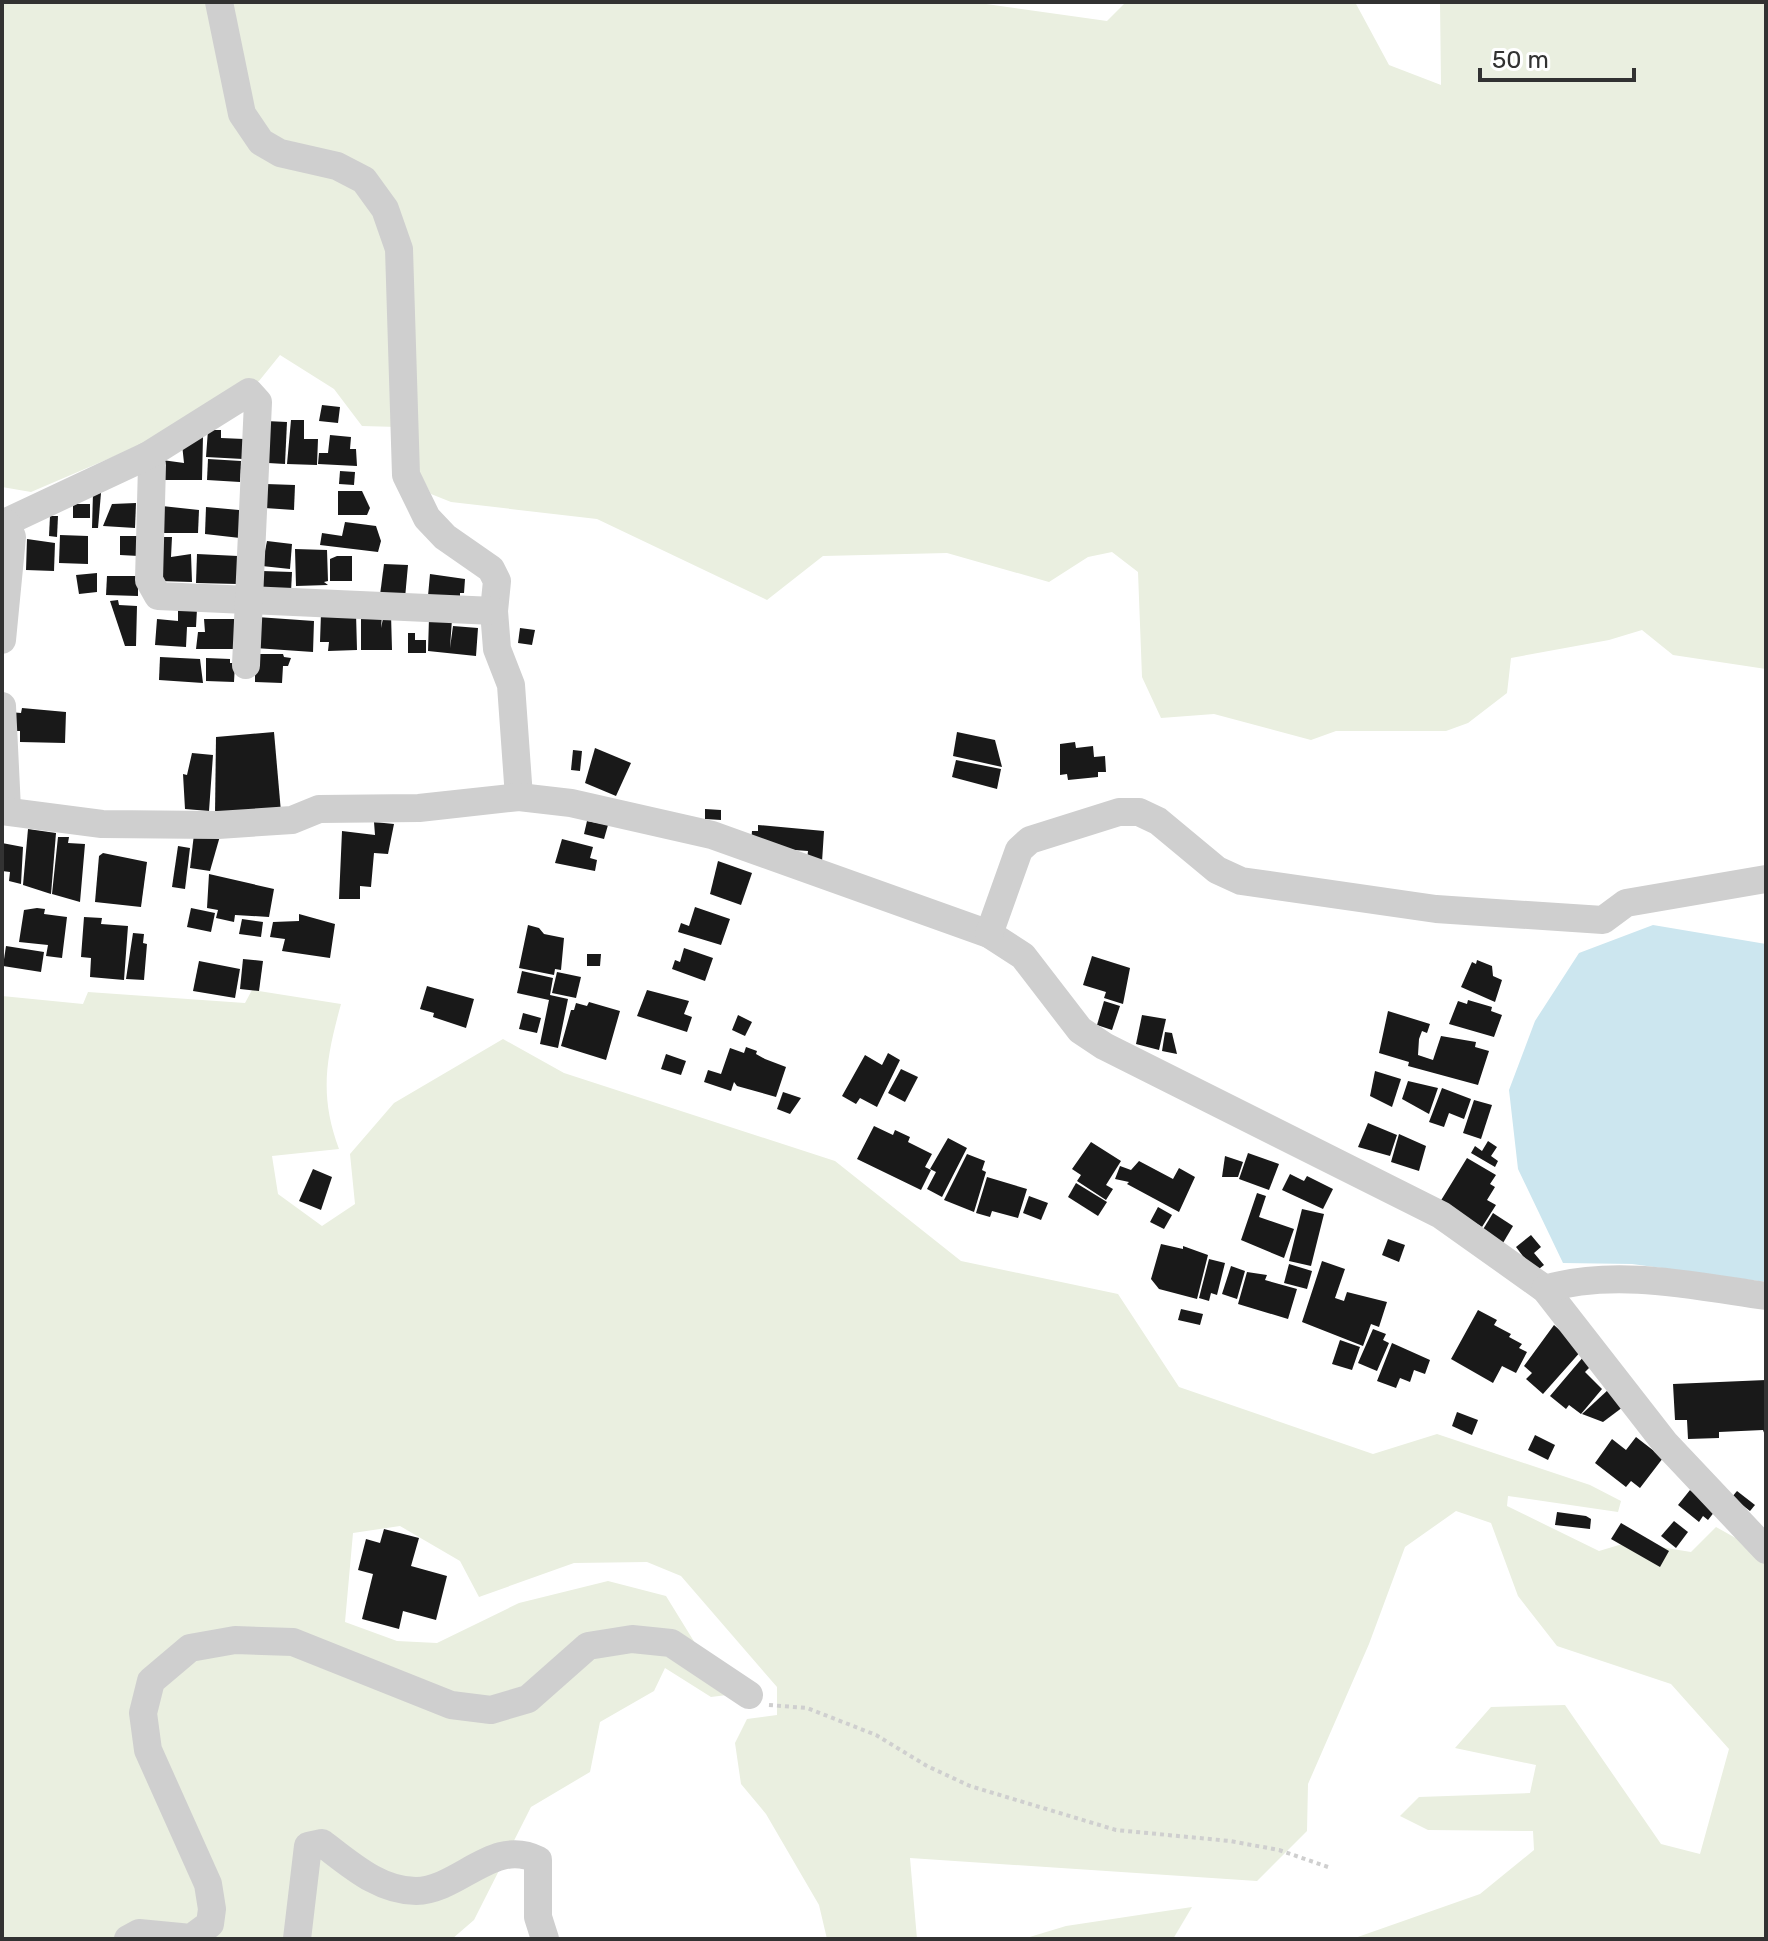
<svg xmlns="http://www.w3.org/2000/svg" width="1768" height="1941" viewBox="0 0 1768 1941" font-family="Rubik,sans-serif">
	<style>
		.green { fill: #eaefe0 }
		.water { fill: #cce6ef }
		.building { fill: #191919 }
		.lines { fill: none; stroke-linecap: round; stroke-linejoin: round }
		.path { stroke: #cfcfcf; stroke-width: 4; stroke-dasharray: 4 4; stroke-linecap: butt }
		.minor { stroke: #cfcfcf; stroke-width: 28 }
	</style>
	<rect width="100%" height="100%" fill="#fff"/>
	<g class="green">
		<polygon points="2,2 214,2 238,116 361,183 395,250 398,427 362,426 334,389 280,355 259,381 143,444 31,492 2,487"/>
		<polygon points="224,2 972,2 1107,21 1126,2 1355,2 1389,65 1441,85 1440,2 1766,2 1766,669 1673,655 1642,630 1609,640 1511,658 1507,693 1468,723 1446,731 1336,731 1311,740 1214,714 1161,718 1142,677 1138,572 1112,552 1088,557 1049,582 947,553 823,556 767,600 597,519 451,502 431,494 415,464 395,214 279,143 251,112"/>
		<path d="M252 990 341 1004C326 1059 319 1095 339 1149L272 1156 278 1194 322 1226 355 1204 350 1154 394 1103 503 1039 564 1073 835 1161 961 1261 1118 1294 1179 1387 1373 1454 1437 1434 1590 1485 1621 1501 1618 1512 1508 1496 1507 1506 1599 1551 1629 1542 1691 1552 1716 1527 1750 1546 1766 1562V1939H1352L1480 1894 1534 1850 1533 1831 1428 1830 1400 1816 1419 1797 1530 1793 1536 1765 1455 1748 1491 1707 1565 1705 1661 1844 1700 1854 1729 1749 1671 1684 1557 1646 1518 1596 1491 1523 1456 1511 1405 1547 1369 1644 1308 1784 1307 1831 1257 1881 910 1858 917 1939H827L819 1905 766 1814 741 1784 735 1743 747 1719 777 1715V1687L681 1576 647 1562 574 1563 479 1597 460 1561 400 1526 353 1533 345 1622 397 1641 437 1643 519 1603 608 1581 666 1596 727 1695 711 1697 665 1668 654 1691 600 1722 590 1772 531 1807 474 1920 452 1939H2V996L83 1004 88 992 245 1003Z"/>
		<polygon points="1192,1907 1173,1939 1023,1939 1066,1926"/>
	</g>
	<polygon class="water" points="1653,925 1766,944 1766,1282 1632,1264 1563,1263 1518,1169 1509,1090 1535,1021 1579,953"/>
	<g class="building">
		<polygon points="322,405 340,407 338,423 319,421"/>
		<polygon points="291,420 304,420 304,439 318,439 317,465 287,464"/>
		<polygon points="266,421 287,422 285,464 268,463"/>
		<polygon points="208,430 221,430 221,438 244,439 243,459 206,457"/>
		<polygon points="330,435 351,437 350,449 356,449 357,466 318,464 319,453 328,453"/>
		<polygon points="203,436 202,480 162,480 162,460 184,463 182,444"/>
		<polygon points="208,459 241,461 240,482 207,480"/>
		<polygon points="340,471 355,472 354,485 339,484"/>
		<polygon points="266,484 295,485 294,510 265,508"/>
		<polygon points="338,491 362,491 370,508 367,515 338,515"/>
		<polygon points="93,493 101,493 98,528 92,528"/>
		<polygon points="136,503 135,528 103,526 112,504"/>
		<rect x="73" y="504" width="17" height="14"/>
		<polygon points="162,506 199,510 198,533 162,533"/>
		<polygon points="206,507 239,510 240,538 205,534"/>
		<polygon points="50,516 58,516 57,537 49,536"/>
		<polygon points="345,522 376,526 381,541 378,552 320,545 322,533 342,536"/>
		<polygon points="60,535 88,536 88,564 59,563"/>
		<polygon points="120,536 139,536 139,556 120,555"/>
		<polygon points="160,537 172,537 171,557 191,554 192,582 159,581"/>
		<polygon points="27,539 55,543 54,571 26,570"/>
		<polygon points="267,541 292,544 290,569 262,566"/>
		<polygon points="295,549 327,550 328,581 324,582 328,585 296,586"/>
		<polygon points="197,554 238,556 238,584 196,583"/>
		<polygon points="337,556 352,556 352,581 330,581 330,559"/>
		<polygon points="384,564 408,565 405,598 380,595"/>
		<polygon points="262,571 292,572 291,592 261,592"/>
		<polygon points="97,573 97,592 79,594 76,575"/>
		<polygon points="430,574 465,579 464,593 460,593 460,598 428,596"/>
		<polygon points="107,576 138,576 138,596 106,595"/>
		<polygon points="118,600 119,605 137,606 136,646 125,646 110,601"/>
		<polygon points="178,609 197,609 196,627 187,627 186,647 155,645 157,619 178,621"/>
		<polygon points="321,613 356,613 357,650 328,651 329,642 320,642"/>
		<polygon points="384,614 391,614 392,650 361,650 361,615 382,615 381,628"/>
		<polygon points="257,617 314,621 313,652 255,648"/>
		<polygon points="429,618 452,619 450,648 453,626 478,628 476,656 428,651"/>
		<polygon points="204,619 237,619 237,649 196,649 198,632 205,632"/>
		<polygon points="520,628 535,630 532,645 518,643"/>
		<polygon points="408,633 415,633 415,640 426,640 426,653 408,653"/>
		<polygon points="255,654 283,654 284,657 291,658 288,666 283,666 282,683 255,682"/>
		<polygon points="160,657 200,659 203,683 159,680"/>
		<polygon points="206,658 230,659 230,663 235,663 234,682 206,681"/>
		<polygon points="22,708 66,712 65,743 20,742 20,731 8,731 9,712 21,713"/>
		<polygon points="274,732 281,812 215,815 216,737"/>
		<polygon points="957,732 995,740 1002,767 953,756"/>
		<polygon points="1075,742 1076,748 1093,746 1094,757 1105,756 1106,772 1098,772 1098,777 1068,780 1067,774 1060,775 1060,744"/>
		<polygon points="595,748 631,763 616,796 585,783"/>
		<polygon points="573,750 582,751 580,771 571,770"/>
		<polygon points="192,753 213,755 209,811 185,809 183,774 187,775"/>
		<polygon points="956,760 1001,769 997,789 952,777"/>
		<polygon points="705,809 721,810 721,820 705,819"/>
		<polygon points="587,821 608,825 604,839 584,834"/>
		<polygon points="374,822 394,824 388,854 374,853 371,887 360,886 360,899 339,899 342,831 375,835"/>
		<polygon points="758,825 824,831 822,862 807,860 808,851 767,848 751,843 752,831 758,831"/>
		<polygon points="28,829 56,833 51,894 23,885"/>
		<polygon points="194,834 220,836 210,871 190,868"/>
		<polygon points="58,837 69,837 68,843 85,844 80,902 52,894"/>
		<polygon points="562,839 593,847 590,858 597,860 595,871 555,863"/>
		<polygon points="2,843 23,847 21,884 9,881 10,872 2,871"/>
		<polygon points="178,846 190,848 185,889 172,887"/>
		<polygon points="103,853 147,862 141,907 95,902 99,856"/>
		<polygon points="718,861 752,873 741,905 710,894"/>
		<polygon points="209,874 274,889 269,917 235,915 234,922 216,918 218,910 207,908"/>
		<polygon points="695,907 730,919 721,945 678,932 681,923 689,926"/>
		<polygon points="37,908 45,909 44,914 67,917 62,958 46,956 48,945 19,942 24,910"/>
		<polygon points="191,908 215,913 211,932 187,927"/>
		<polygon points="299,914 335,924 330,958 282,951 285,939 270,937 273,922 299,921"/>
		<polygon points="84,917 102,918 101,924 128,926 124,980 90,977 91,958 81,957"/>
		<polygon points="242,919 263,922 261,937 239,934"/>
		<polygon points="528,925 539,928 544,934 564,938 561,970 555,969 554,975 519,968"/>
		<polygon points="133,933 144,934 143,943 147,944 144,980 126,979"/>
		<polygon points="6,946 44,952 41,972 3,966"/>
		<polygon points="684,948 713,958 705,981 672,969 675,960 680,962"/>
		<polygon points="587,954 601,954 600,966 587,966"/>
		<polygon points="1092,956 1130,968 1123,1004 1104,998 1106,992 1083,985"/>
		<polygon points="243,959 263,961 259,991 240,989"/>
		<polygon points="1477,960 1492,966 1493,976 1502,980 1495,1002 1461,987 1472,962 1476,964"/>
		<polygon points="199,961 240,969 235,998 193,991"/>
		<polygon points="522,971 553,978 550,995 568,999 558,1048 540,1044 549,1000 517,993"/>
		<polygon points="557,972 581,977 576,998 552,993"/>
		<polygon points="427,986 474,999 466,1028 433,1017 434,1013 420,1009"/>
		<polygon points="647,990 689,1001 684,1014 692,1017 687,1032 637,1016"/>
		<polygon points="1468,1000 1492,1007 1491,1011 1502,1015 1494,1037 1449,1024 1458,1001 1467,1004"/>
		<polygon points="1104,1001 1120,1006 1112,1030 1097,1025"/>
		<polygon points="589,1002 620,1011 606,1060 561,1046 571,1010 574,1010 576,1003 587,1006"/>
		<polygon points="1388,1011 1430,1024 1427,1033 1422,1031 1419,1039 1418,1055 1433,1060 1441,1036 1476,1042 1475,1047 1489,1051 1478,1085 1408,1066 1409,1062 1379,1053"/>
		<polygon points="523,1013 541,1018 537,1033 519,1029"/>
		<polygon points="738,1015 752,1022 745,1036 732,1030"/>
		<polygon points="1142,1015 1166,1019 1159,1050 1136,1044"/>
		<polygon points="1165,1032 1172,1033 1177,1054 1162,1051"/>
		<polygon points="746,1047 757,1051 756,1054 765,1059 786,1067 776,1097 737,1086 734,1082 731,1091 704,1082 708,1070 721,1074 730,1048 744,1053"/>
		<polygon points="888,1053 900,1060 877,1107 860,1098 856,1104 842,1096 865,1055 882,1065"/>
		<polygon points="666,1054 686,1061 681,1075 661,1069"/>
		<polygon points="901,1069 918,1077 905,1102 888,1093"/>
		<polygon points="1375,1071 1401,1079 1392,1107 1370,1096"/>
		<polygon points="1408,1081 1438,1088 1429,1114 1402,1099"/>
		<polygon points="1442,1088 1471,1099 1464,1119 1449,1113 1444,1127 1429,1122"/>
		<polygon points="783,1092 801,1098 790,1114 777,1109"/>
		<polygon points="1474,1100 1492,1105 1481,1139 1463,1133"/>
		<polygon points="1368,1123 1397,1135 1390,1156 1358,1147"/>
		<polygon points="874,1126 893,1135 895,1130 910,1137 908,1142 932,1154 925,1167 931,1170 921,1190 857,1159"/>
		<polygon points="1399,1134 1426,1146 1419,1171 1391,1162"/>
		<polygon points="948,1138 967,1148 942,1197 927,1189 936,1172 930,1169"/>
		<polygon points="1488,1141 1497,1147 1491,1156 1498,1161 1495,1167 1471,1153 1475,1146 1482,1151"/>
		<polygon points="1091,1142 1121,1161 1106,1185 1113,1189 1106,1200 1077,1181 1081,1175 1072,1169"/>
		<polygon points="1248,1153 1279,1164 1269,1190 1239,1179"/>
		<polygon points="967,1154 985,1161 982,1170 986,1172 974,1212 944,1200"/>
		<polygon points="1225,1156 1243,1162 1238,1177 1222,1177"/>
		<polygon points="1467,1158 1496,1175 1490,1184 1495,1187 1487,1200 1496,1205 1482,1227 1440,1202"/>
		<polygon points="1139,1161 1173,1179 1179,1168 1195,1177 1179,1212 1127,1184 1129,1182 1115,1179 1120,1166 1131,1170"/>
		<polygon points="313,1169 332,1177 321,1210 299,1201"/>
		<polygon points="1290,1174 1304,1181 1307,1176 1333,1189 1323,1209 1282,1190"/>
		<polygon points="987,1177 1027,1189 1018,1218 992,1211 990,1217 976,1213"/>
		<polygon points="1076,1183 1107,1202 1098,1216 1068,1197"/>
		<polygon points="1257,1193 1266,1196 1259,1217 1294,1229 1284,1258 1241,1240"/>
		<polygon points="1029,1196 1048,1203 1041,1220 1023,1213"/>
		<polygon points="1158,1207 1172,1215 1164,1229 1150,1222"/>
		<polygon points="1302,1209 1324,1214 1311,1266 1289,1261"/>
		<polygon points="1493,1213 1513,1226 1503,1243 1482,1231"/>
		<polygon points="1531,1235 1541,1247 1534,1253 1544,1265 1535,1272 1516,1247"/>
		<polygon points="1388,1239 1405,1245 1399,1262 1382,1255"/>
		<polygon points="1161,1244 1183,1249 1183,1246 1208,1255 1197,1299 1159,1289 1151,1279"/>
		<polygon points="1209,1259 1225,1263 1217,1295 1211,1293 1209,1301 1199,1298"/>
		<polygon points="1322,1261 1345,1269 1335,1298 1344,1301 1347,1292 1387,1302 1379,1327 1371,1324 1363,1346 1302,1322"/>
		<polygon points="1289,1264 1312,1271 1307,1289 1284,1283"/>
		<polygon points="1231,1266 1245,1271 1237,1299 1222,1294"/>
		<polygon points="1247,1272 1267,1275 1265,1280 1297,1289 1288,1319 1238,1304"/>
		<polygon points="1181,1309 1203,1314 1200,1325 1178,1320"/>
		<polygon points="1478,1310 1497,1320 1494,1325 1511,1334 1509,1337 1522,1344 1519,1348 1527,1352 1516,1373 1502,1366 1493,1383 1451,1359"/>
		<polygon points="1554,1325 1582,1350 1543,1394 1526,1379 1532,1373 1524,1366"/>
		<polygon points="1373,1329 1386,1334 1383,1340 1389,1343 1377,1371 1358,1363"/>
		<polygon points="1340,1340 1360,1347 1352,1370 1332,1364"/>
		<polygon points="1392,1343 1430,1360 1425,1374 1414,1370 1410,1382 1400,1378 1396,1388 1377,1381"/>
		<polygon points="1584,1356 1593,1364 1585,1372 1602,1389 1581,1414 1569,1405 1566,1409 1550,1396"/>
		<polygon points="1766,1380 1766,1438 1763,1430 1719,1432 1719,1438 1688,1439 1687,1420 1675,1420 1673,1384"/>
		<polygon points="1609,1389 1623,1407 1603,1422 1582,1414"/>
		<polygon points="1457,1412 1478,1420 1472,1435 1452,1426"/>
		<polygon points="1535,1435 1555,1445 1548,1460 1528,1450"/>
		<polygon points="1636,1437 1663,1458 1640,1488 1631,1481 1626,1487 1595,1463 1612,1439 1626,1450"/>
		<polygon points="1690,1490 1715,1511 1708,1520 1703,1516 1699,1522 1678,1505"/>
		<polygon points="1737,1491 1755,1505 1750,1511 1732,1497"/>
		<polygon points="1557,1512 1586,1516 1591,1519 1590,1529 1555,1525"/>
		<polygon points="1674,1521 1688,1532 1676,1548 1661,1536"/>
		<polygon points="1621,1523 1669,1551 1660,1567 1611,1539"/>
		<polygon points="384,1529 419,1538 411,1566 447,1576 436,1620 403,1611 399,1629 362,1619 373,1574 358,1570 366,1539 380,1543"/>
	</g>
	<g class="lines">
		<polyline class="path" points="769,1705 807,1708 876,1735 927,1766 970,1786 1116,1830 1230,1841 1279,1850 1328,1867"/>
		<g class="minor">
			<polyline points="219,2 242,114 261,142 280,153 337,166 364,180 385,209 399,249 406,475 427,518 445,537 491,569 497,581 494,611 497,649 511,685 519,797"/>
			<polyline points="147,456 152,465 149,580 158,596 494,611"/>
			<polyline points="2,524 147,456 249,392 258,402 246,665"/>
			<polyline points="2,640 12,537 7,524"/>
			<polyline points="2,706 7,809"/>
			<polyline points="2,811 102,824 218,825 292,820 319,809 419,808 519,797 571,803 712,835 989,934 1023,956 1080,1030 1104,1046 1441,1215 1545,1289 1665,1443 1766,1550"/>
			<polyline points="989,934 1019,850 1030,840 1119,812 1139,812 1158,821 1217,870 1241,881 1436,909 1603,920 1626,903 1766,879"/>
			<path d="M1545 1289C1615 1268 1695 1286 1766 1296"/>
			<polyline points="128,1939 139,1933 191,1938 210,1924 212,1909 208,1884 148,1750 143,1713 151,1681 190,1648 235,1640 293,1642 451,1705 491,1710 528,1699 588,1646 632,1639 671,1643 749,1695"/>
			<path d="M297 1939 308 1846 322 1843C350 1864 379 1891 416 1891 460 1890 493 1837 538 1860V1917L545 1939"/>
		</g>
	</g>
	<rect width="1768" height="1941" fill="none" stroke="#323232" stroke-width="8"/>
	<path d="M1480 68v12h154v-12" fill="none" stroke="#323232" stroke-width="4"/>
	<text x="1492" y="68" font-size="24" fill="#323232" stroke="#ffffff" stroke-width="6" paint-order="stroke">50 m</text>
</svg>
